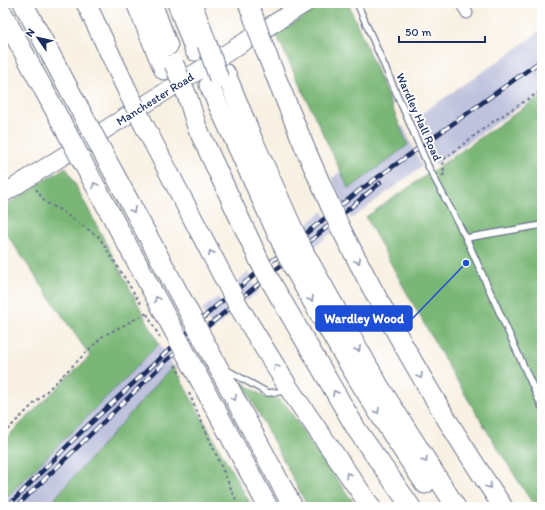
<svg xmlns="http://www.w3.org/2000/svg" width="545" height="510" viewBox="0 0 545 510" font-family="Itim,sans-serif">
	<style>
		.industrial { fill: #bfc2dd }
		.forest { fill: #7ab777; stroke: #4a736a }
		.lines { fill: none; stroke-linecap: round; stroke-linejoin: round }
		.lane-casing { stroke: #68738c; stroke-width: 8 }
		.street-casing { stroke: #68738c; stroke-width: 13 }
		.primary-casing { stroke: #68738c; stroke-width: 19 }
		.highway-casing { stroke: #68738c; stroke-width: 21 }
		.path { stroke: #68738c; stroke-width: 2; stroke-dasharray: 3 3; stroke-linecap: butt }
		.lane { stroke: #fff; stroke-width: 5.5 }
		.street { stroke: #fff; stroke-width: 11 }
		.primary { stroke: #fff; stroke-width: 17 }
		.highway { stroke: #fff; stroke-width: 19 }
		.rail-casing { stroke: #1b2f5e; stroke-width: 4.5 }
		.rail { stroke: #fff; stroke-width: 3; stroke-dasharray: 9; stroke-linecap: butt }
		.lane-bridge-casing { stroke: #68738c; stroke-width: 8; stroke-linecap: butt }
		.highway-bridge-casing { stroke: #68738c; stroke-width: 21; stroke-linecap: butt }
		.path-bridge { stroke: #68738c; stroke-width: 2; stroke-dasharray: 3 3; stroke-linecap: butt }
		.lane-bridge { stroke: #fff; stroke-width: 5.5 }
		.highway-bridge { stroke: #fff; stroke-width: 19 }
		.oneway { stroke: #8d97ae }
		.labels { text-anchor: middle; stroke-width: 4; stroke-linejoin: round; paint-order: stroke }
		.street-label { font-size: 12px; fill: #1b2f5e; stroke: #fff }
		.leader { fill: none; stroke: #1d4ed8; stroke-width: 1.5 }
		.callout-dot { fill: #1d4ed8; stroke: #fff; stroke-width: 1.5 }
		.callout { fill: #1d4ed8; stroke: #1d4ed8; stroke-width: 1.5 }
		.callout-label { font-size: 13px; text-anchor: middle; font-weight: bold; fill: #fff }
	</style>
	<rect width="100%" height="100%" fill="#fff"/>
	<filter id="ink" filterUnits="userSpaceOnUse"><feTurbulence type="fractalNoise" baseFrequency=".025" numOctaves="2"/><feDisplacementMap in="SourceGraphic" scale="8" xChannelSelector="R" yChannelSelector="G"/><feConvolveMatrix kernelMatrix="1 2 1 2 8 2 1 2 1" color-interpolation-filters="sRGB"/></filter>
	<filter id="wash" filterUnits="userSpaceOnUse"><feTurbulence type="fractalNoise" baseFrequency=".012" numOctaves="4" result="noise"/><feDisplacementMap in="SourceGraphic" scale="16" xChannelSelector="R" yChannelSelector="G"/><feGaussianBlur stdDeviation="0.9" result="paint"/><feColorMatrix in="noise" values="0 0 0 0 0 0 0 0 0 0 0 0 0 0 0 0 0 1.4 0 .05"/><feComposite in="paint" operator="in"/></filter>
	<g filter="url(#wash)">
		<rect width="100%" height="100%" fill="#f8f0e2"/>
		<g class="industrial">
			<polygon points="542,29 542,92 435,165 415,118 512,52"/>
			<polygon points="403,126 422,166 351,219 332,178"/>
			<polygon points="323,211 333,232 310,250 299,230"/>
			<polygon points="248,272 258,292 247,301 236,282"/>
			<polygon points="218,297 229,316 213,330 202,309"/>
			<polygon points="152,331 178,375 45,507 3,507 3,479"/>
		</g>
		<g class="forest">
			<polygon points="326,3 348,3 408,145 349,189 276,34"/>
			<path d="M542 95V507H535C474 413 418 316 366 217Z"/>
			<polygon points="66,167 159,344 3,501 3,441 90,356 3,229 3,207"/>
			<polygon points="173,366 252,507 48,507 61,491"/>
			<polygon points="242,382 266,398 275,397 286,405 318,454 357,507 308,507"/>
		</g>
	</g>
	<g filter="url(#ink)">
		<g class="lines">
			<defs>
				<g id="lane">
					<polyline points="357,3 409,122"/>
					<polyline points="429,168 466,238 542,407"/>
					<polyline points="466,238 542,225"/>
					<polyline points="225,369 268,393 286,391"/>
				</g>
				<polyline id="street" points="461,3 467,13"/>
				<polyline id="primary" points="3,194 306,3"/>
				<g id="highway">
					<polyline points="23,3 85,119"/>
					<polyline points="86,3 128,92"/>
					<polyline points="136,3 164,70"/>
					<polyline points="152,3 168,46"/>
					<polyline points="177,3 195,51"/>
					<polyline points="192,3 207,44"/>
					<polyline points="248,3 253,16"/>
					<polyline points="3,14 66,131"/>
					<polyline points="265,50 305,148 330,205"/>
					<polyline points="226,74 253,140 295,233"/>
					<polyline points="209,85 282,244"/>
					<polyline points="188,98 197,127 260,262"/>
					<polyline points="144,125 229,288"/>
					<polyline points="102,151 192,318"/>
					<polyline points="83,163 175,333"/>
					<path d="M340 227C389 323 442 417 503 507"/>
					<polyline points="305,254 378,384 456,507"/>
					<path d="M292 265C333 340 377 413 425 484"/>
					<polyline points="271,282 357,430 411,507"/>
					<polyline points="239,307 290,390 371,507"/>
					<polyline points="203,339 293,507"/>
					<polyline points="186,354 268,507"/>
				</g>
			</defs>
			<use href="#lane" class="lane-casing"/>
			<use href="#street" class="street-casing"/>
			<use href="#primary" class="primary-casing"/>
			<use href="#highway" class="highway-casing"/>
			<g class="path">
				<polyline points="442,176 444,174 443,160 491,123 542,90"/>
				<polyline points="36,189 45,202 60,210 99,237 141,304"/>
				<polyline points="189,393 239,507"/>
				<polyline points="3,434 103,336 147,313"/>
			</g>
			<use href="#lane" class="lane"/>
			<use href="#street" class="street"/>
			<use href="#primary" class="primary"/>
			<use href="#highway" class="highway"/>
			<defs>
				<g id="rail">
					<polyline points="7,507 79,434 216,306 360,190 542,60"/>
					<polyline points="16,507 166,361 380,183"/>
				</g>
			</defs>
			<use href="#rail" class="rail-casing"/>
			<use href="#rail" class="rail"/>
			<defs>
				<polyline id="lane-bridge" points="409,122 429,168"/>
				<g id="highway-bridge">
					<polyline points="253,16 265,50"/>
					<polyline points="207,44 219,79"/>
					<polyline points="174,64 188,98"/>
					<polyline points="128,92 144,125"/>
					<polyline points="85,119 102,151"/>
					<polyline points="66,131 83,163"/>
					<polyline points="330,205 340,227"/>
					<polyline points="295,233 305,254"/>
					<polyline points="282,244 292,265"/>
					<polyline points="260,262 271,282"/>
					<polyline points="229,288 239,307"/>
					<polyline points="192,318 203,339"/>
					<polyline points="175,333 186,354"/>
				</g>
			</defs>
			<use href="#lane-bridge" class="lane-bridge-casing"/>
			<use href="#highway-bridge" class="highway-bridge-casing"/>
			<g class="path-bridge">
				<polyline points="147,314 160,338"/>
				<polyline points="175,365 181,376"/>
			</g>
			<use href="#lane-bridge" class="lane-bridge"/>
			<use href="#highway-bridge" class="highway-bridge"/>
		</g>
		<defs><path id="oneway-chevron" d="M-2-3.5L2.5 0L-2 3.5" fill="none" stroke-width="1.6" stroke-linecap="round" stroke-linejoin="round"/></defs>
		<g class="oneway">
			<use href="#oneway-chevron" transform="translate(95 185) rotate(-118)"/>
			<use href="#oneway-chevron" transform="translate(133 210) rotate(62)"/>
			<use href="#oneway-chevron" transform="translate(211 253) rotate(-117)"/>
			<use href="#oneway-chevron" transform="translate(358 261) rotate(63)"/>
			<use href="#oneway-chevron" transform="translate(157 299) rotate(-118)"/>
			<use href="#oneway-chevron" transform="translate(311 299) rotate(61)"/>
			<use href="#oneway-chevron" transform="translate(358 349) rotate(60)"/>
			<use href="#oneway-chevron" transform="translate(276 367) rotate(-121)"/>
			<use href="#oneway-chevron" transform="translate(420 376) rotate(60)"/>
			<use href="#oneway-chevron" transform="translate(335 393) rotate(-120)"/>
			<use href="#oneway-chevron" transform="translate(234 398) rotate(62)"/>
			<use href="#oneway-chevron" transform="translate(377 411) rotate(58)"/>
			<use href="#oneway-chevron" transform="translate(425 460) rotate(56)"/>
			<use href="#oneway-chevron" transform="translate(348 475) rotate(-125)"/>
			<use href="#oneway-chevron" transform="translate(489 486) rotate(56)"/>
		</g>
	</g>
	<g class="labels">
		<g class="street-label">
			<text transform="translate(155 99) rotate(-32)" y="4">Manchester Road</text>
			<text transform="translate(419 117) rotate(66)" y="4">Wardley Hall Road</text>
		</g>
	</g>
	<path class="leader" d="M466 263L412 319"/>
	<circle class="callout-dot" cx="466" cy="263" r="4"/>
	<rect class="callout" x="316" y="306" width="96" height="25" rx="4"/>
	<g class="callout-label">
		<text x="364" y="323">Wardley Wood</text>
	</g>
	<rect width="545" height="510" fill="none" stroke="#fff" stroke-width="16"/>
	<g transform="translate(38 38) rotate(304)" stroke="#ffffff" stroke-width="3" paint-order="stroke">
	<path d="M0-3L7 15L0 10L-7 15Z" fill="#1b2f5e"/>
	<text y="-6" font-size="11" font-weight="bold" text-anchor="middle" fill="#1b2f5e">N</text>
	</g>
	<path d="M399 36v6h86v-6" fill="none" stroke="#1b2f5e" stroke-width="2"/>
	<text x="405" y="36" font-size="12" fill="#1b2f5e" stroke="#ffffff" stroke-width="3" paint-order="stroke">50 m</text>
</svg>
